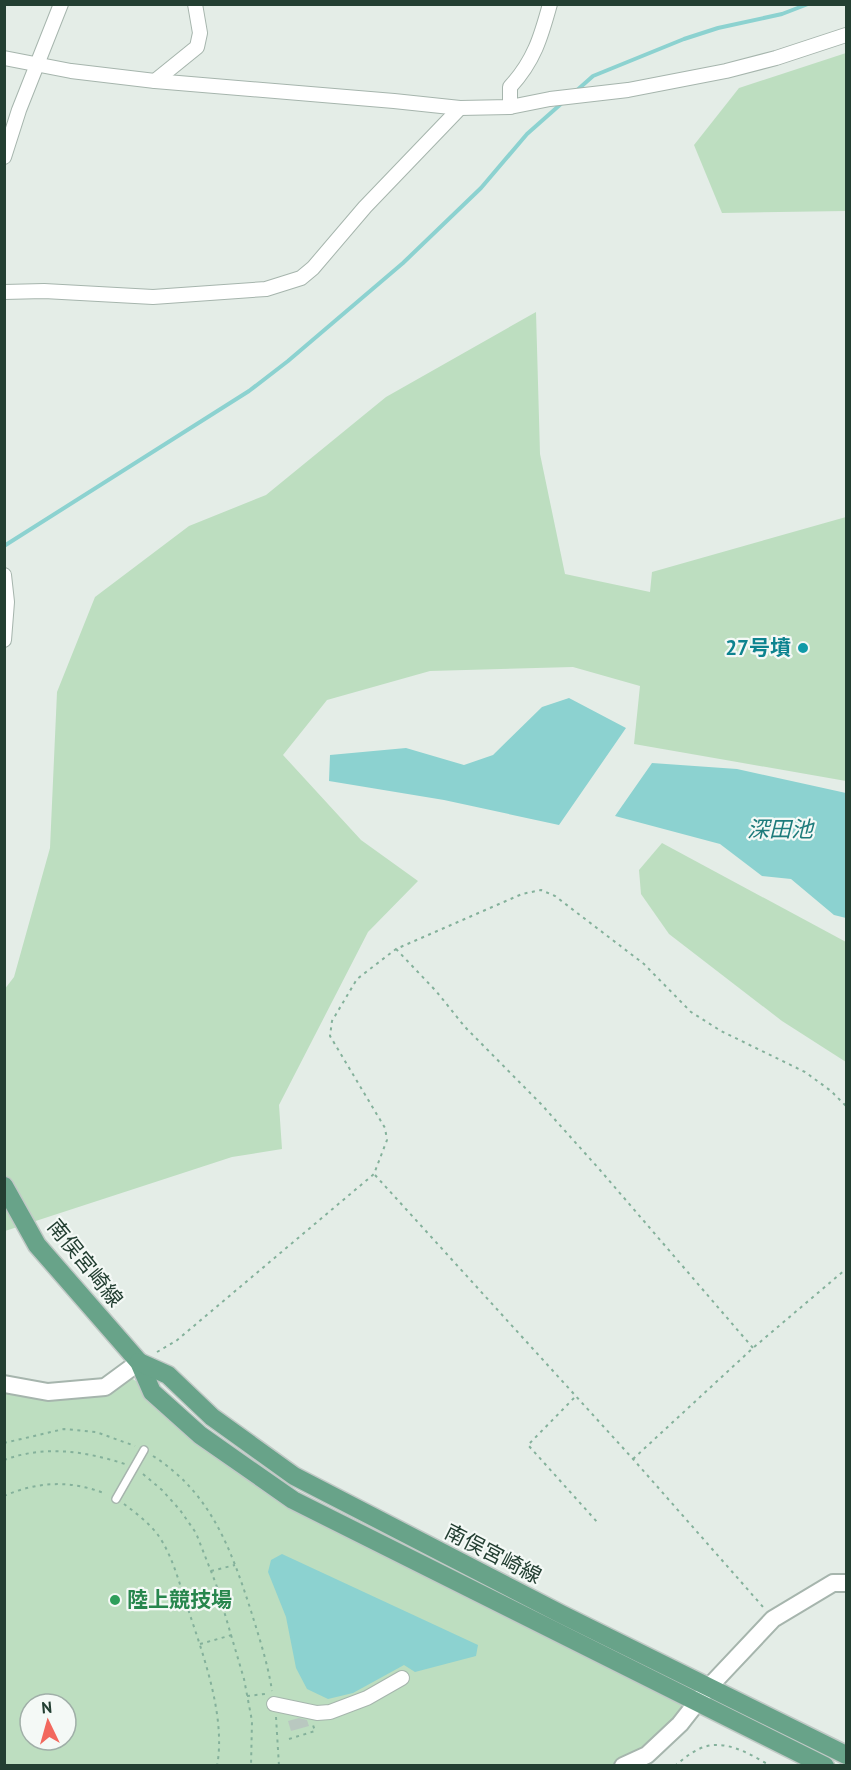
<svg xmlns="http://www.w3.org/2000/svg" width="851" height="1770" viewBox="0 0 851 1770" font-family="'PT Sans','Noto Sans JP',sans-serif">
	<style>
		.green { fill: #bddec0; fill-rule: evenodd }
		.water { fill: #8cd2d0 }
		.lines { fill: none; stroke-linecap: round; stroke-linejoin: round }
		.stream { stroke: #8cd2d0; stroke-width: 4 }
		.building { fill: #b9c8c0 }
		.service-casing { stroke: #a6b5ad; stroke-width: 10 }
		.minor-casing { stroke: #a6b5ad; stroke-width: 16 }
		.tertiary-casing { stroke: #a6b5ad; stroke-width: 20 }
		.primary-casing { stroke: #c1c9c6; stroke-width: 21 }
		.path { stroke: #84b19b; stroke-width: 2; stroke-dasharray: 3 4.5; stroke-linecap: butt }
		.service { stroke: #fff; stroke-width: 7 }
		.minor { stroke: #fff; stroke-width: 14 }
		.tertiary { stroke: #fff; stroke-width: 16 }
		.primary { stroke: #68a389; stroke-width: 18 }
		.culture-dot { fill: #0f9aa8; stroke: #f4f9f6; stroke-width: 2 }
		.leisure-dot { fill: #2e9e5b; stroke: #f4f9f6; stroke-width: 2 }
		.labels { text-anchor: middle; stroke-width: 4.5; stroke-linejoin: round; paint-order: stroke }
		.culture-label { font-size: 21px; font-weight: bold; fill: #0d838f; stroke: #f4f9f6; text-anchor: end }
		.street-label { font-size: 21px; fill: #233f32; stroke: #f4f9f6 }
		.leisure-label { font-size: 21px; font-weight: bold; fill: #27864d; stroke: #f4f9f6; text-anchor: start }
		.water-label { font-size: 22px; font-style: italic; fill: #1d7b7b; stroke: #f4f9f6 }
	</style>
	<rect width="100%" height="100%" fill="#e4ede7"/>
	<g class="green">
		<polygon points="846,53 846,211 722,213 694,145 739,88"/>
		<polygon points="536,312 540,454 565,574 650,592 652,572 846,517 846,781 634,744 640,686 573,667 430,671 327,700 283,755 361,840 418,881 368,932 279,1105 282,1149 232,1157 5,1231 4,990 14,977 50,848 57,692 95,597 189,526 266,495 386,397"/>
		<polygon points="662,843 846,942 846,1062 782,1021 669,934 641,894 639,870"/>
		<path d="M125 1373 293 1500 699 1702 623 1765H5L4 1384 105 1387ZM30 1704H66V1740H30Z"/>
	</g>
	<g class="water">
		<polygon points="569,698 626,728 559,825 444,800 329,781 330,755 406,748 464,765 493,755 542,707"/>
		<polygon points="652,763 737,769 846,793 846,918 834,915 791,879 762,876 720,844 615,816"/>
		<polygon points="282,1554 478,1645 476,1656 415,1672 404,1665 353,1693 328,1699 307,1689 296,1668 286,1617 268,1572 271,1560"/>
	</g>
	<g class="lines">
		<g class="stream">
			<polyline points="575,92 593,76 684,39 718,28 782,14 808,4"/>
			<polyline points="4,546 249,391 288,361 403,263 481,188 527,134 562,103"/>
		</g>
	</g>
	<polygon class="building" points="299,1718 307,1720 309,1726 291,1731 288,1721"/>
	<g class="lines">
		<defs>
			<polyline id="service" points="116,1499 144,1450"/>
			<g id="minor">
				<polyline points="4,58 71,71 155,81 394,101 460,108 510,107 550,99 628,90 726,71 776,58 846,35"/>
				<polyline points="155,81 197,47 200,33 195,4"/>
				<path d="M510 107V87C534 61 541 37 550 4"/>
				<polyline points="4,157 19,110 61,4"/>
				<polyline points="4,292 44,291 153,297 266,289 301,278 313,268 365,207 460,108"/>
				<polyline points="4,575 7,602 4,640"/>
				<polyline points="274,1704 317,1713 330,1712 367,1698 402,1678"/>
			</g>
			<g id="tertiary">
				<polyline points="4,1384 48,1392 105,1387 139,1362"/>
				<polyline points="623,1766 647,1755 680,1724 709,1687 773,1619 833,1583 846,1583"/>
			</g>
			<g id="primary">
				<polyline points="4,1186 37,1245 139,1362 152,1392 200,1435 293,1500 825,1766"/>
				<polyline points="139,1362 168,1375 212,1417 294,1476 561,1614 846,1755"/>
			</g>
		</defs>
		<use href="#service" class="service-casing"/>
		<use href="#minor" class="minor-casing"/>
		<use href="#tertiary" class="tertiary-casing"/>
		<use href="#primary" class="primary-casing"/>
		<g class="path">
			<polyline points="396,949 436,991 465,1027 541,1104 600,1170 753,1348"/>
			<polyline points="375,1175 633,1459 764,1608"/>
			<polyline points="157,1352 176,1341 374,1174 387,1140 385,1128 330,1036 332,1021 357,979 396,949 522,894 541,890 555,896 644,964 691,1012 721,1031 805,1072 831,1091 846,1106"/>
			<polyline points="574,1398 528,1445 598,1523"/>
			<polyline points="4,1443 64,1429 96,1432 135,1446"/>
			<path d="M153 1456C211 1493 231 1549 251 1611 259 1637 268 1664 272 1691"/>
			<polyline points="633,1459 753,1348 846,1269"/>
			<path d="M4 1460C45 1445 84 1451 125 1464"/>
			<polyline points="143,1474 162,1490 180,1510 196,1533 216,1584 244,1679 252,1721 251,1766"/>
			<path d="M4 1496C38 1481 72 1480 106 1494"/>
			<path d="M124 1504C136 1513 149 1523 158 1535 174 1558 180 1587 189 1612 204 1657 226 1718 217 1766"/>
			<polyline points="211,1571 235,1565"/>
			<polyline points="200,1644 232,1635"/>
			<polyline points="247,1696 265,1694"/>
			<polyline points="276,1717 279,1766"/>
			<polyline points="289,1739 315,1731 313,1725"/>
			<path d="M675 1766C682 1760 690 1753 699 1749 723 1737 750 1754 771 1766"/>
		</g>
		<use href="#service" class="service"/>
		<use href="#minor" class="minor"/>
		<use href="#tertiary" class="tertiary"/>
		<use href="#primary" class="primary"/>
	</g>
	<circle class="culture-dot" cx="803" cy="648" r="6"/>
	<circle class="leisure-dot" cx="115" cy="1600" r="6"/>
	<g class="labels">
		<g class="culture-label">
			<text x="791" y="655">27号墳</text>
		</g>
		<g class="street-label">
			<text transform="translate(85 1263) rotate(51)" y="7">南俣宮崎線</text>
			<text transform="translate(493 1554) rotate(27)" y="7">南俣宮崎線</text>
		</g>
		<g class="leisure-label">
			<text x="127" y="1607">陸上競技場</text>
		</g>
		<g class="water-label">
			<text x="780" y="837">深田池</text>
		</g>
	</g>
	<rect width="851" height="1770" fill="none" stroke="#233f32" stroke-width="12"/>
	<g transform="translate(48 1722) rotate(355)"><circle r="28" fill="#f4f9f6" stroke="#a0afa8" stroke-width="1.5"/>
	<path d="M0-4.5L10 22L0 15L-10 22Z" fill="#f2685d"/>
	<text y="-9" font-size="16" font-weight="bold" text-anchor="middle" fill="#233f32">N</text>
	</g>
</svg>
